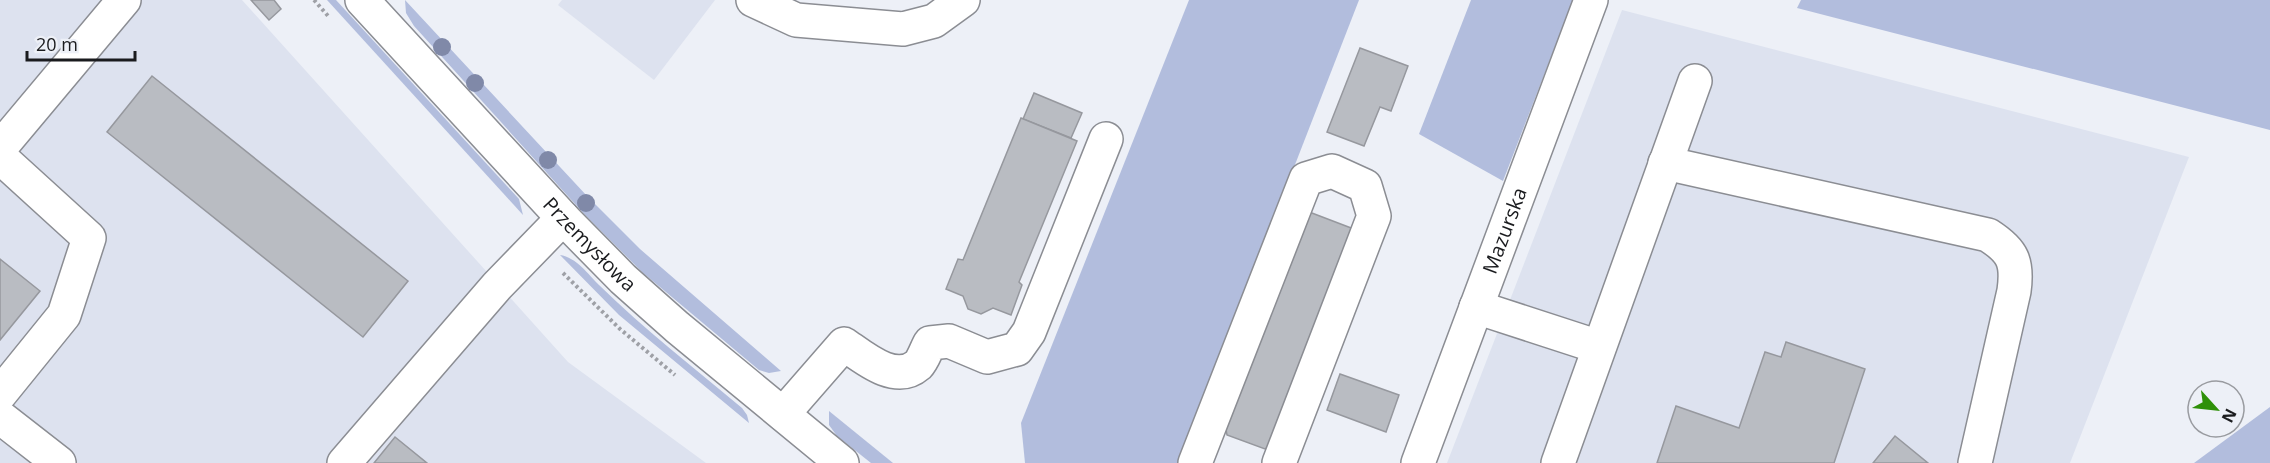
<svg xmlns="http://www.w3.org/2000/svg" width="2270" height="463" viewBox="0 0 2270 463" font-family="'Open Sans',sans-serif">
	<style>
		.built { fill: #dde2ef }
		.green { fill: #b2bddd }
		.building { fill: #b9bcc2; stroke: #96989e; stroke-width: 1.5 }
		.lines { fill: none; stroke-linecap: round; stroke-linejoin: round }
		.minor-casing { stroke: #8b8d93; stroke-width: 36 }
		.path { stroke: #9ea0a6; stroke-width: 4; stroke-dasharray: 3 3; stroke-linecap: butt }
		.minor { stroke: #fff; stroke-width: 33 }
		.tree { fill: #8089a8 }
		.labels { text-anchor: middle; stroke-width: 4.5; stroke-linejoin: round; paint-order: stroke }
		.street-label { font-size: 20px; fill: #1a1b1e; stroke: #edf0f7 }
	</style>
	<rect width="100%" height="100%" fill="#edf0f7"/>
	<g class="built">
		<polygon points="0,0 242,0 568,362 706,463 0,463"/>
		<polygon points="562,0 715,0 654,80 558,5"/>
		<polygon points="1622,10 2189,157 2070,463 1447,463"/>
	</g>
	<g class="green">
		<polygon points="327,0 336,0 519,199 523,215"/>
		<polygon points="405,0 587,196 640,249 781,371 769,373 759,370 642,272 585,215 414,26 406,13"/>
		<polygon points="1189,0 1359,0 1179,463 1025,463 1021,423"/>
		<polygon points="1471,0 1573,0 1503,181 1419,134"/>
		<polygon points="1801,0 2270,0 2270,130 1797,8"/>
		<path d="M560 255C576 257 589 275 599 285 644 329 694 368 742 408L747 415 749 423 619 315Z"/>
		<polygon points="2270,407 2270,463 2194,463"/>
		<polygon points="829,411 893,463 871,463 837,436 829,425"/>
	</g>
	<g class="building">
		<polygon points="251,0 274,0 281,9 269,20"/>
		<polygon points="1360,48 1408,66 1391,111 1380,107 1364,146 1327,132"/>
		<polygon points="152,76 408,281 363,337 107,132"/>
		<polygon points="1034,93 1082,113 1071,138 1023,119"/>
		<polygon points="1021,118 1077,141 1019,282 1022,285 1011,315 993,308 981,314 968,309 963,296 946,289 958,259 963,260"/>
		<polygon points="1304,210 1359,231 1278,440 1265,449 1227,435 1224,419"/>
		<polygon points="0,259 40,291 0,340"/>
		<polygon points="1786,342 1865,369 1834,463 1657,463 1676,406 1739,428 1765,352 1781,357"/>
		<polygon points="1340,374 1399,395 1386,432 1327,410"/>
		<polygon points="1895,436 1928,463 1873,463"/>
		<polygon points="395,437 427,463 374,463"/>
	</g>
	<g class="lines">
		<defs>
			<g id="minor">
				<path id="s1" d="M362 0 563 218 623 279 677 327 842 463"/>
				<polyline points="753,0 796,20 903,29 934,21 963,0"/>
				<polyline points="0,148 124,0"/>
				<polyline points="0,157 89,238 64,315 0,394"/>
				<path d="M1665 163 1988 235C2013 251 2018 262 2014 291L1975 463"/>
				<polyline points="1476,307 1599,347"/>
				<path d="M783 414 844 344C863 357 895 385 918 365 923 360 926 350 930 343L949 341 987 357 1017 349 1029 332 1106 139"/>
				<polyline points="0,417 59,463"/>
				<polyline points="344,463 497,286 563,218"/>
				<polyline points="1195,463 1306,179 1332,171 1365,186 1374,216 1279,463"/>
				<path id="s2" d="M1418 463 1591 0"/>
				<polyline points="1558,463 1695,81"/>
			</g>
		</defs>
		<use href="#minor" class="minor-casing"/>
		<g class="path">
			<polyline points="314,0 329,17"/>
			<polyline points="563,273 620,329 675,375"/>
		</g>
		<use href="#minor" class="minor"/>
	</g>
	<g class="tree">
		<circle cx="442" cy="47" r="9"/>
		<circle cx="475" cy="83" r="9"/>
		<circle cx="548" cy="160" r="9"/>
		<circle cx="586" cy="203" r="9"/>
	</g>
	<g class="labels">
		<g class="street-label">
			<text dy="7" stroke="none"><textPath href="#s2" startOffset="248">Mazurska</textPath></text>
			<text dy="7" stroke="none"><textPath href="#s1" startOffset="334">Przemysłowa</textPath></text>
		</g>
	</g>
	<g transform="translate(2216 409) rotate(117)"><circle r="28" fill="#edf0f7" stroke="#999ba0" stroke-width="1.5"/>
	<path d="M0-4.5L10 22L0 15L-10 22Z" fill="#2f9008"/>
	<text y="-9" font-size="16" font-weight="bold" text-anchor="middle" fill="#1a1b1e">N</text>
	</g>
	<path d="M27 51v9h108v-9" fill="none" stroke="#1a1b1e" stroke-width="3"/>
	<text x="36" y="51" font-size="18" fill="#1a1b1e" stroke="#edf0f7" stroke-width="4.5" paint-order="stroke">20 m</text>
</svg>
